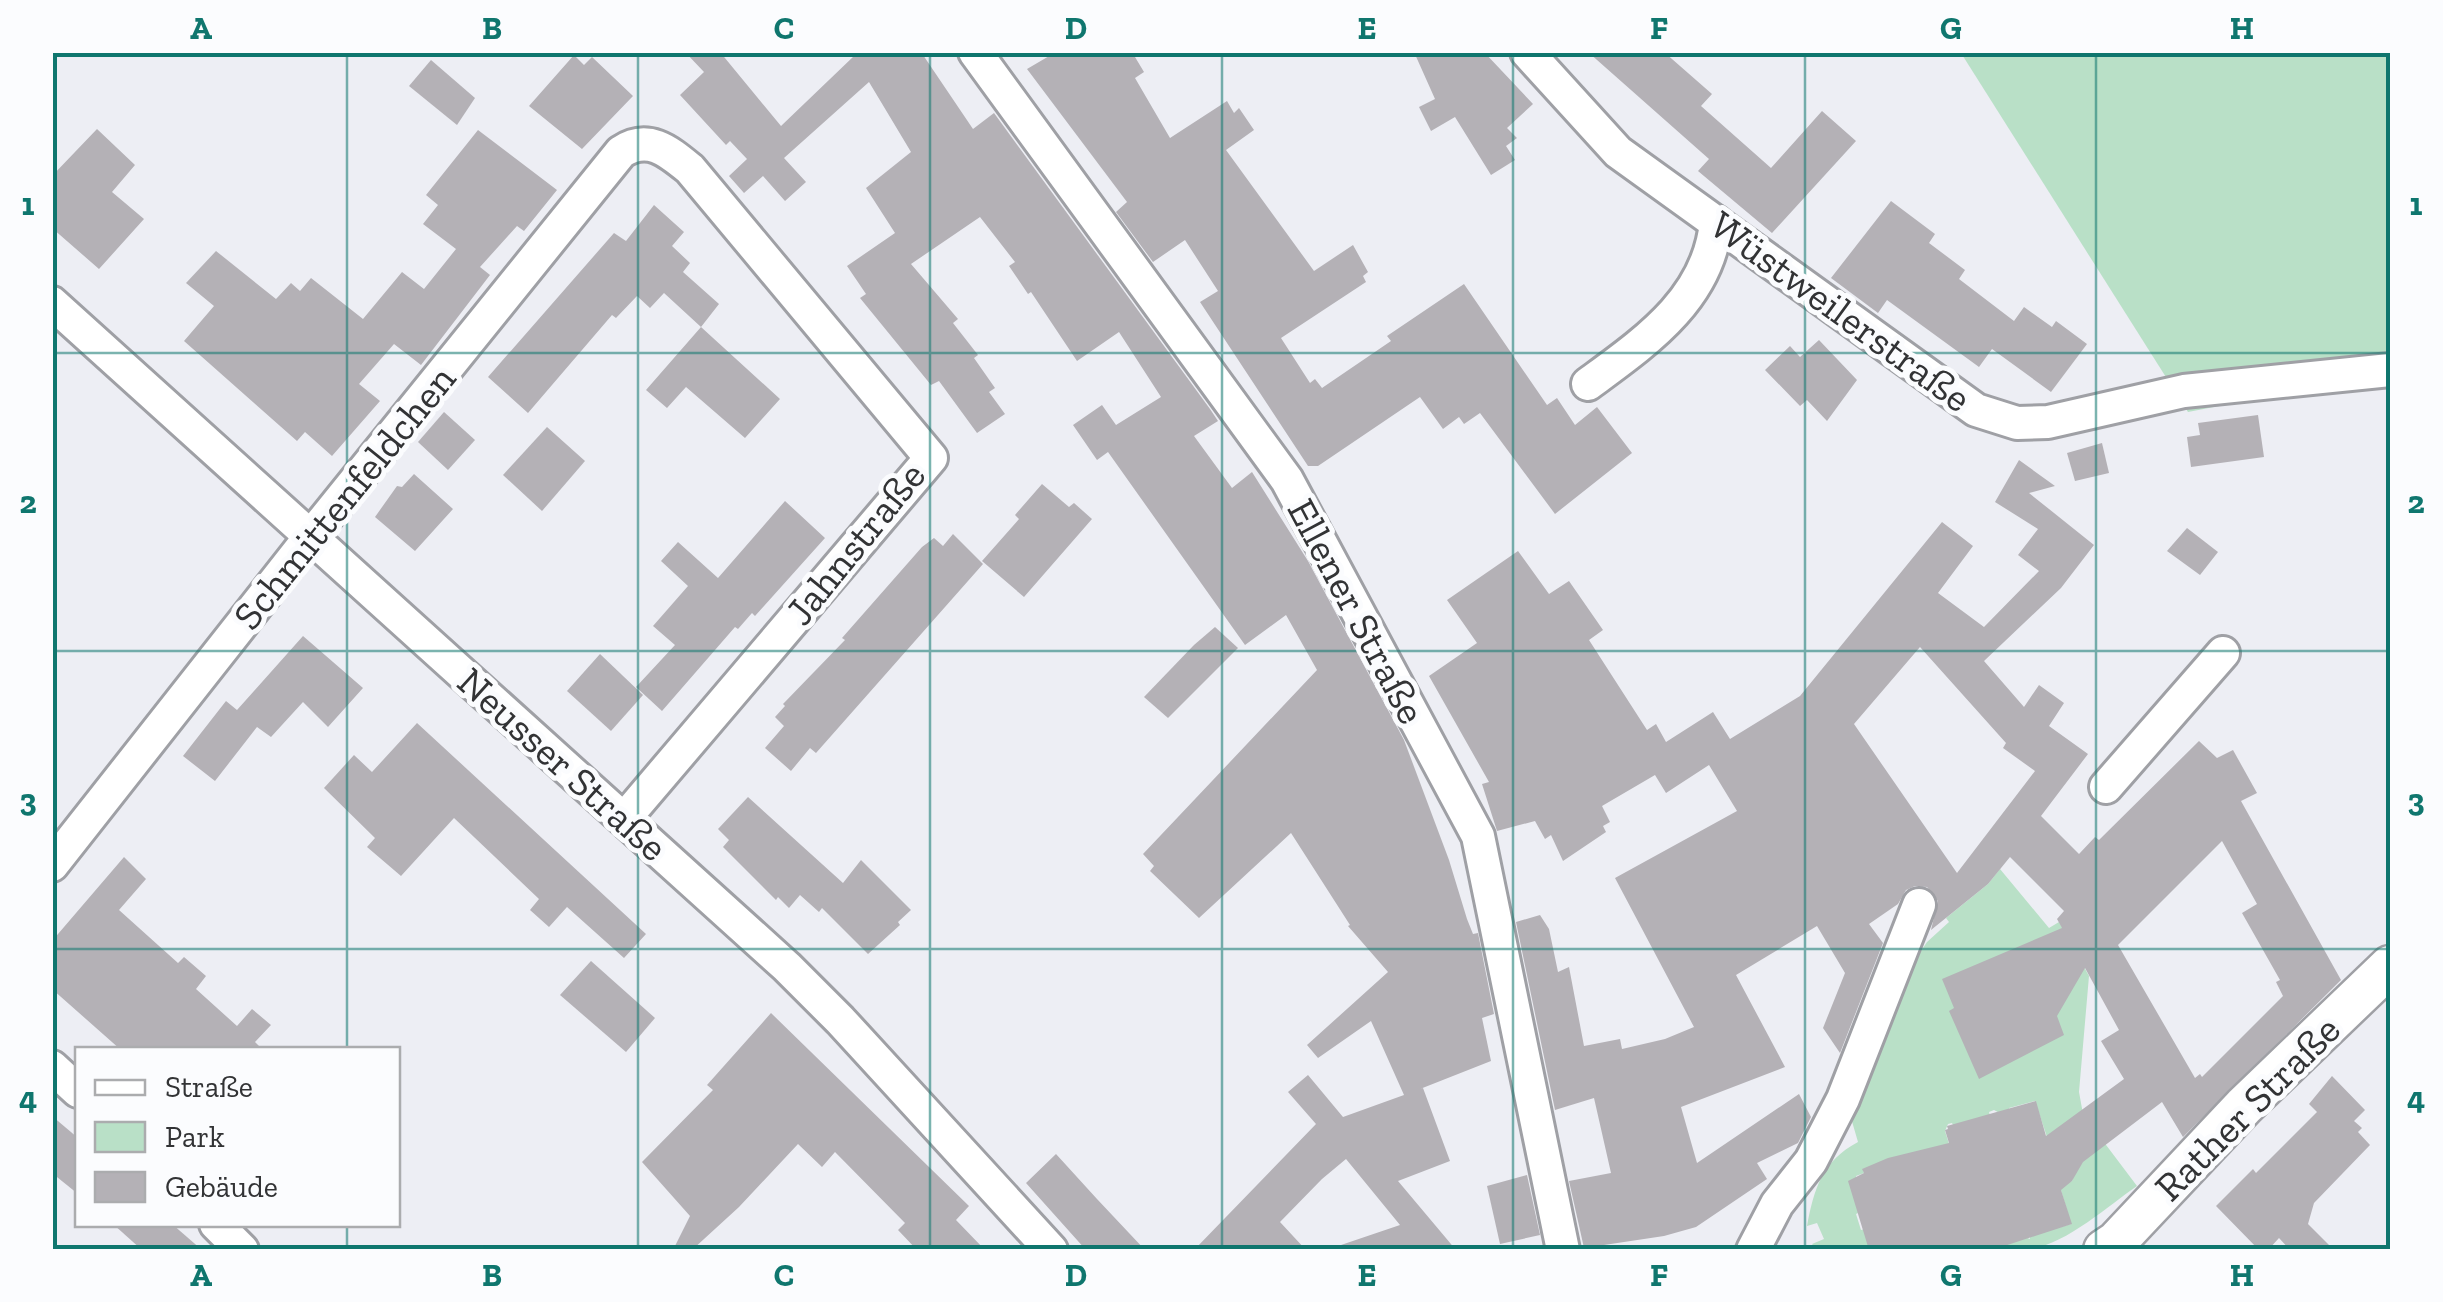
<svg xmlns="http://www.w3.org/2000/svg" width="2443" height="1302" viewBox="0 0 2443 1302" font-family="'Zilla Slab',serif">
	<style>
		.green { fill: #b9e0c7 }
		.building { fill: #b4b1b6; fill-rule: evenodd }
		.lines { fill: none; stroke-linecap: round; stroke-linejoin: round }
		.minor-casing { stroke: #9fa0a5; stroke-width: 38 }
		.major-casing { stroke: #9fa0a5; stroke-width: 45 }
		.minor { stroke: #fff; stroke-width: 32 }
		.major { stroke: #fff; stroke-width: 40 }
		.grid { fill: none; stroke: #0f766e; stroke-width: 2.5; stroke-opacity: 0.55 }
		.labels { text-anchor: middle; stroke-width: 10; stroke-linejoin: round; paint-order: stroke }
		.street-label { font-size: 40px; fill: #323335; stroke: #fbfcfe }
		.neatline { fill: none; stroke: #0f766e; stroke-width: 4 }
		.grid-label { font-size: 32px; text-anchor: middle; font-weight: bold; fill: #0f766e }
	</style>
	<rect width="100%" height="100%" fill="#edeef4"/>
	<g class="green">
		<polygon points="1961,53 2390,53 2390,373 2188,412"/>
		<path d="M2000 869 2049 928 2059 922 2089 976 2079 1092 2085 1125H2091L2137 1186C2109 1205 2064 1246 2029 1249 2016 1251 2002 1249 1989 1249L2025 1237 2030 1239V1236L2071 1224 2060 1187 2072 1181 2080 1160 2048 1140 2035 1101 2009 1108 2011 1119 1994 1110 1989 1112 1990 1116 1954 1127 1952 1123 1948 1124 1945 1131 1950 1147 1863 1169 1864 1173 1856 1176 1860 1212 1856 1214 1861 1230 1865 1229 1869 1249H1816L1812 1244 1824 1239 1817 1223 1807 1226C1814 1189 1822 1161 1858 1142L1851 1118 1915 960 1927 942 1949 922 1946 918 1988 884Z"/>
	</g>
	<g class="building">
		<polygon points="685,52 720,52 781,126 854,56 852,52 921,52 973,129 994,113 1210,409 1218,421 1194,436 1232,488 1252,472 1308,561 1404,740 1449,860 1467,919 1473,934 1478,933 1494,1014 1482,1018 1491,1061 1420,1089 1423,1088 1450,1161 1398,1181 1456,1250 1342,1250 1341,1245 1400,1225 1346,1159 1322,1179 1280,1222 1306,1250 1194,1250 1316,1124 1288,1092 1308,1075 1343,1117 1404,1095 1371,1021 1318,1058 1307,1045 1388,972 1348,926 1350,925 1291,833 1199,918 1150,871 1154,866 1143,854 1317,670 1286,615 1245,645 1108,452 1097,460 1073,425 1102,405 1116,425 1161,397 1119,332 1077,361 1031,292 1028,294 1009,266 1015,262 980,217 911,264 958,319 953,323 978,355 974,358 995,388 989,392 1005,414 977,433 939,381 931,385 860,298 866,294 847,266 895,233 866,188 911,152 869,82 784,158 806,182 785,201 763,176 744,193 729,176 747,159 730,141 726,145 680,95 704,72"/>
		<polygon points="1056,52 1132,52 1144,72 1135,78 1170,138 1227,101 1234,113 1239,108 1254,130 1226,150 1314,271 1353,245 1368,272 1363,276 1366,282 1281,338 1310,383 1315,379 1322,388 1391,341 1387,336 1464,284 1547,405 1557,398 1575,425 1597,407 1632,453 1555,514 1480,413 1464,424 1459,417 1443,429 1420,397 1318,466 1308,466 1200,302 1218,291 1185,240 1153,262 1116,212 1127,202 1027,69"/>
		<polygon points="1414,52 1484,52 1533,104 1507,128 1517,138 1506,146 1515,160 1491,175 1455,117 1431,131 1419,107 1435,99"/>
		<polygon points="1588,52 1664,52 1712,94 1701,106 1771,168 1822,111 1856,141 1772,233 1698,171 1709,159"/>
		<polygon points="574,55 584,65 592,57 633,96 582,149 529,106"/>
		<polygon points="431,60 475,98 457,125 409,86"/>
		<polygon points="97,129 135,165 112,192 144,219 99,269 52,228 52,176"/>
		<polygon points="478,130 557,190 524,231 517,226 480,267 490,275 421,365 394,344 359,384 380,401 332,456 305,432 297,441 184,341 214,306 186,283 216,251 276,299 291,283 300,291 311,278 363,319 402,272 424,289 456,249 423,224 438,205 426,195"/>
		<polygon points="1891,201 1935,234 1929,243 1965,270 1959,279 2014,321 2024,307 2052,327 2056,321 2087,344 2051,392 1992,349 1979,367 1887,300 1878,313 1831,278"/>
		<polygon points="654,205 684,232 672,246 690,263 683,272 719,304 701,327 664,293 650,308 637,296 616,318 612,315 528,413 488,377 614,233 626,241"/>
		<polygon points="701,327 780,399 745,438 686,387 667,408 646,390"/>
		<polygon points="1819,340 1857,380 1827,421 1807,400 1800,406 1765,370 1790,346 1800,357"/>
		<polygon points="444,412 475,440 448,470 418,442"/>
		<polygon points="2258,415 2264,457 2191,467 2187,437 2200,435 2198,423"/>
		<polygon points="547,427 585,461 542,511 503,475"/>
		<polygon points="2102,443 2109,473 2075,481 2067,453"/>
		<path d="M2019 460 2055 486 2029 493 2094 545 2061 588 1984 661 2024 707 2039 685 2064 703 2049 726 2088 754 2041 816 2079 854 2095 837 2099 840 2199 741 2217 758 2233 750 2257 793 2241 801 2341 980 2183 1137 2162 1102 2083 1162 2072 1181 2061 1190 2072 1224 1992 1250H1869L1848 1181 1864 1173 1862 1169 1888 1158 1949 1143 1945 1130 1948 1129 1947 1126 2036 1101 2046 1136 2124 1079 2101 1041 2119 1030 2085 968 2057 1016 2064 1035 1979 1079 1949 1011 1954 1008 1942 979 2062 928 2057 919 2064 911 2010 857 1988 884 1931 930 1938 901 1927 887 1915 886 1906 890 1898 904 1869 924 1883 943 1840 1053 1823 1028 1845 973 1817 926 1736 975 1785 1067 1681 1107 1697 1163 1799 1094 1811 1117 1798 1143 1757 1163 1767 1179 1696 1227 1664 1236 1584 1248 1569 1181 1611 1173 1594 1098 1555 1110 1516 922 1540 915 1549 929 1558 972 1569 967 1584 1046 1620 1039 1622 1049 1665 1039 1694 1027 1615 878 1737 811 1709 765 1666 793 1655 775 1602 806 1610 822 1603 826 1606 832 1563 861 1551 835 1545 839 1535 821 1497 831 1482 784 1489 782 1429 676 1477 643 1447 600 1518 551 1549 594 1569 581 1603 630 1589 640 1647 730 1656 724 1666 742 1713 712 1730 739 1800 696 1942 522 1973 546 1938 593 1984 627 2039 571 2018 555 2038 529 1995 502ZM1920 647 2006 743 2003 748 2035 771 1957 873 1854 724ZM2222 841 2257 904 2242 913 2280 980 2276 982 2283 996 2202 1077 2200 1074 2195 1078 2118 945Z"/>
		<polygon points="414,474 453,509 415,551 375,517 397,486 402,487"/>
		<polygon points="1042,484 1069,507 1074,503 1092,519 1024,597 982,561 1019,519 1015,515"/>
		<polygon points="785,501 825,538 755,616 752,613 738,629 735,627 662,711 636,687 675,645 653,626 688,586 661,561 678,542 718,578"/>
		<polygon points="2187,528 2218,552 2200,575 2167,551"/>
		<polygon points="953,534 983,564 816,753 810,748 791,771 765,748 784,726 775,717 785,706 783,704 845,640 842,638 922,547 934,538 943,546"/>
		<polygon points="1215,627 1238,648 1168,718 1144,697 1194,645"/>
		<polygon points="303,636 363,688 328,727 303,702 271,737 257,727 215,781 183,756 226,701 237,710"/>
		<polygon points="600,654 643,695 611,731 567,691"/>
		<polygon points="417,723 646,934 624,958 567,907 549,927 530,910 539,899 454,818 401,876 367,847 375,838 324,788 354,755 372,772"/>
		<polygon points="748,797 843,883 861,860 911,910 898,922 900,925 868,954 822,908 819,912 800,895 789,908 778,897 776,900 723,847 729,840 718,829"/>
		<polygon points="124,857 146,879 119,910 178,963 184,957 206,976 196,989 237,1026 252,1009 271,1025 255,1042 263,1050 121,1050 52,989 52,941"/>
		<polygon points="591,961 655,1018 626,1052 560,995"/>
		<polygon points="771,1013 969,1206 956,1220 985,1250 917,1250 898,1230 905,1223 835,1152 822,1167 798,1144 739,1207 692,1250 673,1250 690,1216 642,1162 713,1090 707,1085"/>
		<polygon points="2332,1076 2365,1110 2354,1121 2362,1128 2358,1132 2370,1145 2314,1203 2308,1224 2334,1250 2290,1250 2279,1238 2268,1250 2259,1250 2216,1206 2253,1169 2256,1173 2317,1112 2309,1104"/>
		<polygon points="52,1116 78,1138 78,1194 52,1173"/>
		<polygon points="1056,1154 1097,1199 1145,1250 1086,1250 1026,1183"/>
		<polygon points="1527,1175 1540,1235 1500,1244 1487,1186"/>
		<polygon points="113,1224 172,1224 202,1250 142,1250"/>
	</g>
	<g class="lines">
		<defs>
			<g id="minor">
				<polyline points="975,52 1287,480 1478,836 1563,1250"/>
				<polyline points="1527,52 1618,152 1976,410 2017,423 2048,422 2184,391 2390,370"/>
				<polyline points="52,303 787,967 840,1020 1051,1250"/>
				<path d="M1588 384C1645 342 1709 299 1716 222"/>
				<polyline points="2106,787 2223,653"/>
				<path d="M52 865 311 536 621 152C648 134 668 151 690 169L931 458 625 818"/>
				<polyline points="52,1067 78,1091"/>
				<polyline points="216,1224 242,1250"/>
				<polyline points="1753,1250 1777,1204 1811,1161 1843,1099 1919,905"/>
			</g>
			<polyline id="major" points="2104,1250 2116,1242 2244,1106 2390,966"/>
		</defs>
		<use href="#minor" class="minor-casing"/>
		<use href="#major" class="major-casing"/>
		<use href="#minor" class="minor"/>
		<use href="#major" class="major"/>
	</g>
	<path class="grid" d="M347 52V1050M638 52V1250M930 52V1250M1222 52V1250M1513 52V1250M1805 52V1250M2096 52V1250M52 353H2390M52 651H2390M52 949H2390M347 1224V1250"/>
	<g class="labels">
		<g class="street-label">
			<text transform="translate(1841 311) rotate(36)" y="14">Wüstweilerstraße</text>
			<text transform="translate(344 497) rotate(-51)" y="14">Schmittenfeldchen</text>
			<text transform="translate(855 543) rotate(-51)" y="14">Jahnstraße</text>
			<text transform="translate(1357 611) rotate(62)" y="14">Ellener Straße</text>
			<text transform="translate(563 764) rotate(42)" y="14">Neusser Straße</text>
			<text transform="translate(2247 1108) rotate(-45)" y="14">Rather Straße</text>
		</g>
	</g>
	<rect width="2443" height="1302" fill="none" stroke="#fbfcfe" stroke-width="110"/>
	<rect x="75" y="1047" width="325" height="180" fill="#fbfcfe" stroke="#abacae" stroke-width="2.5"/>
	<rect x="95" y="1080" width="50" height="15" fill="#ffffff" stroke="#abacae" stroke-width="2.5"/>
	<text x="165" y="1097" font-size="30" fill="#323335">Straße</text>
	<rect x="95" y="1122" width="50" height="30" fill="#b9e0c7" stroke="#abacae" stroke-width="2.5"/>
	<text x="165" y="1147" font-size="30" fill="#323335">Park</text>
	<rect x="95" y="1172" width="50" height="30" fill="#b4b1b6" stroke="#abacae" stroke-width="2.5"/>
	<text x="165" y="1197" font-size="30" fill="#323335">Gebäude</text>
	<rect x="55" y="55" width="2333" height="1192" class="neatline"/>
	<g class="grid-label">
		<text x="201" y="39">A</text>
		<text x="492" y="39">B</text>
		<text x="784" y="39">C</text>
		<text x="1076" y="39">D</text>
		<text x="1367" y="39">E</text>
		<text x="1659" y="39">F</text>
		<text x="1951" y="39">G</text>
		<text x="2242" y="39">H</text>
		<text x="28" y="215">1</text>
		<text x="2416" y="215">1</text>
		<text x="28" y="513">2</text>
		<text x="2416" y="513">2</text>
		<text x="28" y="811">3</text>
		<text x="2416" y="811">3</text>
		<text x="28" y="1109">4</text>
		<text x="2416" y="1109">4</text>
		<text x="201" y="1286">A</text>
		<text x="492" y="1286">B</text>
		<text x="784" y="1286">C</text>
		<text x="1076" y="1286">D</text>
		<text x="1367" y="1286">E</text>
		<text x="1659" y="1286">F</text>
		<text x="1951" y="1286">G</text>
		<text x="2242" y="1286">H</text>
	</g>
</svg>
